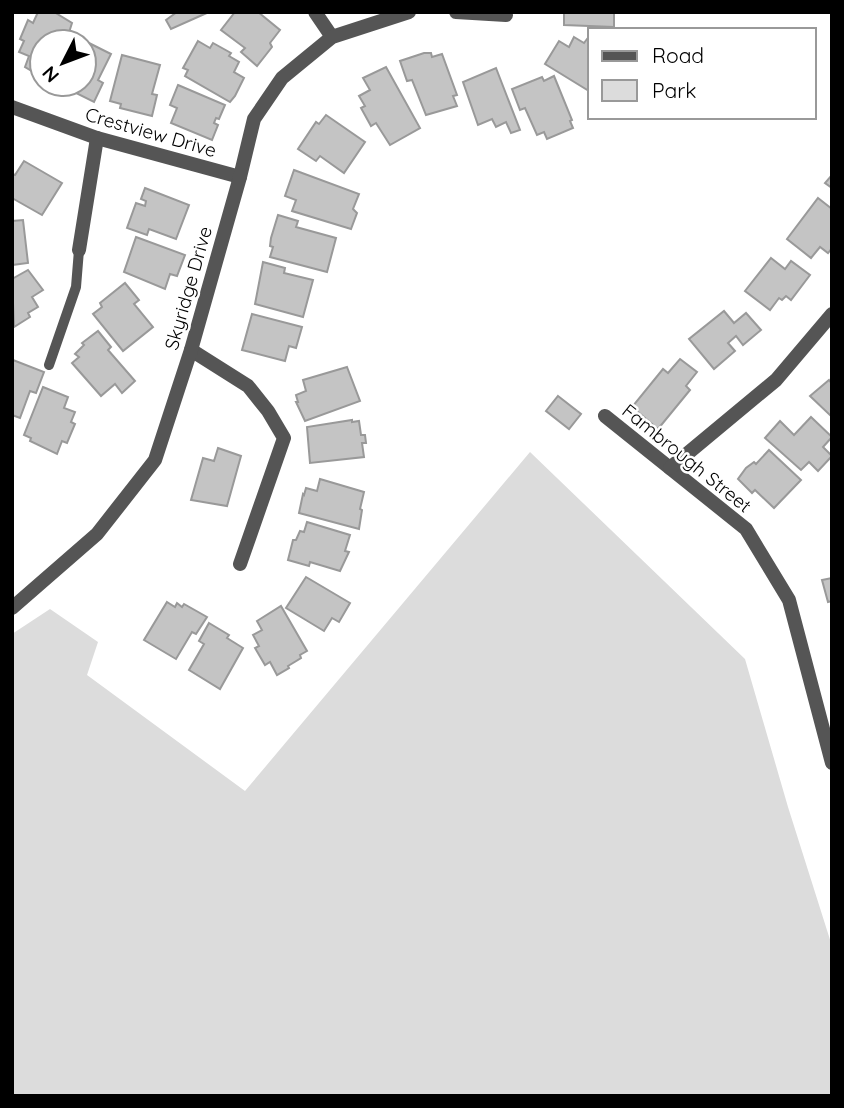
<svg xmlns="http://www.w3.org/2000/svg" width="844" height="1108" viewBox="0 0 844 1108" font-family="Quicksand,sans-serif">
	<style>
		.green { fill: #dcdcdc }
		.building { fill: #c4c4c4; stroke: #999; stroke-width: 2 }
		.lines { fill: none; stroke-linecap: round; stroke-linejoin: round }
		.service { stroke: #555; stroke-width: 10 }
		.minor { stroke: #555; stroke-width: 14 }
		.labels { text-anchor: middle; stroke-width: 5; stroke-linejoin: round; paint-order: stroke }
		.street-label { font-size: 19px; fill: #000; stroke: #fff }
	</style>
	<rect width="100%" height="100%" fill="#fff"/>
	<polygon class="green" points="530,452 745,659 788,807 832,946 832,1096 12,1096 12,634 50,609 98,642 87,675 245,791"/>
	<g class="building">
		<polygon points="38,12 54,12 72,23 66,42 42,42 42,77 25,67 29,56 19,52 24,41 20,39 28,20 33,23"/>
		<polygon points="209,12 171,29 166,20 177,12"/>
		<polygon points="235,12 258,12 280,30 270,43 272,47 257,66 241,52 245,48 221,30"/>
		<polygon points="564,12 614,12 614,27 564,25"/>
		<polygon points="77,37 111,54 98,80 103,83 94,102 70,90 72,84 84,84 84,42 75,42"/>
		<polygon points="574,37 584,43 587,39 590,41 589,91 545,64 559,41 569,47"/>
		<polygon points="198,41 210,48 213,43 231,53 229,56 239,62 234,72 244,78 235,96 230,102 185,76 188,70 183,68"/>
		<polygon points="424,53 431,53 432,57 442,54 457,95 453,96 457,106 426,115 412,80 407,81 400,61"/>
		<polygon points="122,55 160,65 152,94 157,95 152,116 120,108 121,104 110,101"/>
		<polygon points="386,67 420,128 390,145 376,123 371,126 361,108 365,106 359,96 370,90 363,78"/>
		<polygon points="496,68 520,130 511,133 506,122 496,127 492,119 478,125 463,82"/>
		<polygon points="554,76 572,120 570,121 573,128 547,139 544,132 537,135 525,108 520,110 512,89 542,77 544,81"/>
		<polygon points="178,85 225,105 219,119 216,118 214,123 218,125 212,140 171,123 177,108 170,105"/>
		<polygon points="326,115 365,142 344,173 320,156 316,161 298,149 316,122 319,124"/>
		<polygon points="24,161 62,183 42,215 12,198 12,174 15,175"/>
		<polygon points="294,170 359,194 353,209 357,213 351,229 292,211 296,200 285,196"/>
		<polygon points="832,175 832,188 825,183"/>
		<polygon points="145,188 189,205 176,239 149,229 147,235 127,228 136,203 145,206 146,201 141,199"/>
		<polygon points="818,198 832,209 832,248 828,253 820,247 811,258 787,239"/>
		<polygon points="278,215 298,221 296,227 336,238 327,272 270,257 273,247 270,246 271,238"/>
		<polygon points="23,220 28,263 12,265 12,221"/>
		<polygon points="136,237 185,255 177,276 170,274 165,289 124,272"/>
		<polygon points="771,258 785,269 791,261 810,275 791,300 786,296 782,300 779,298 770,310 745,291"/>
		<polygon points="263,262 285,268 284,273 313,280 303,317 255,304"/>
		<polygon points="28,270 43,290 32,297 38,307 28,313 30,317 14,327 12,279"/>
		<polygon points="125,283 139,300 134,304 153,327 123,351 93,314 102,307 100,303"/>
		<polygon points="724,311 734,323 746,313 761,330 743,345 736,336 728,343 735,351 714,369 689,339"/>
		<polygon points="252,314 302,327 296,348 289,346 285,361 242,350"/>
		<polygon points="98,331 111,347 108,350 135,381 122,393 115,384 101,396 72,363 79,357 75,354 84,345 82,343"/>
		<polygon points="680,359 697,372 686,386 690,390 658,429 632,407 663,369 668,373"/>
		<polygon points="13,360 44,372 36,393 30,391 20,418 12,415"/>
		<polygon points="347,367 360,401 305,421 296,402 298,402 296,395 306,391 303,380"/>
		<polygon points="829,380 832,384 832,417 810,396"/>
		<polygon points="43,387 68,397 64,408 75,412 71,422 75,424 67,443 62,441 57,454 30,441 31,438 24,435"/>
		<polygon points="558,396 581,414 569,429 546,411"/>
		<polygon points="811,417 832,437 823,447 832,456 818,471 809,462 801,470 765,438 780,421 794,435"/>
		<polygon points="352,420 352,422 359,421 361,435 365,435 366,443 362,443 364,457 310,463 307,427"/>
		<polygon points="218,448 241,456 227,506 191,500 203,458 214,461"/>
		<polygon points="769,450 801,480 774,508 755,490 752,493 738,479 746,468 754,462 756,464"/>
		<polygon points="320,479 364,492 360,509 362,510 359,529 299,513 303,494 304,495 306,488 317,491"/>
		<polygon points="307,522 350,535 345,551 349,552 340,571 310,562 309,566 288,560 293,540 296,540 300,531 304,532"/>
		<polygon points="306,577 350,603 339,622 332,618 324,631 286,608"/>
		<polygon points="832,578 832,601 828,602 822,580"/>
		<polygon points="167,602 175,607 177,603 182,607 184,604 207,617 196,634 192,632 176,659 144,640"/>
		<polygon points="281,606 307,651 300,655 301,658 288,666 289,668 277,675 270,662 265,665 255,648 259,646 253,635 262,630 257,621"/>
		<polygon points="209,623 229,635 227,638 243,648 220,689 189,670 204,644 199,641"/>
	</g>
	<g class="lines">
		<polyline class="service" points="49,365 76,287 79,250"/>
		<g class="minor">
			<polyline points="315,12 332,37"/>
			<polyline points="456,12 506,15"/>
			<polyline points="12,107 97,138 240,177"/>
			<polyline points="79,250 97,138"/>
			<polyline points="191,350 248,386 268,411 284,438 240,564"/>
			<polyline points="605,416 746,529 789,600 832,763"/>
			<polyline points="670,468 776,380 832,314"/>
			<polyline points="12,608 97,534 155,460 191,350 240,177 254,119 282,78 332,37 409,12"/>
		</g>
	</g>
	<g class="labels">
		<g class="street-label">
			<text transform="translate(151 132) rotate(16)" y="7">Crestview Drive</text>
			<text transform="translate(188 288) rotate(-74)" y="7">Skyridge Drive</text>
			<text transform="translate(687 458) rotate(39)" y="7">Fambrough Street</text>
		</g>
	</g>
	<rect width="844" height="1108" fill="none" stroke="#000000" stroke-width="28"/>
	<rect x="588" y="28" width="228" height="91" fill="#ffffff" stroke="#999999" stroke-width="2"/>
	<rect x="602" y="51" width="35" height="10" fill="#555555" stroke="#999999" stroke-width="2"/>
	<text x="652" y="63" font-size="21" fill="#000000">Road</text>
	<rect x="602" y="80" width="35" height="21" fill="#dcdcdc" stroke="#999999" stroke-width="2"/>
	<text x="652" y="98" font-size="21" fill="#000000">Park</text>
	<g transform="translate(63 63) rotate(228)"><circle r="33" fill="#ffffff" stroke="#999999" stroke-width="2"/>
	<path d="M0-5L12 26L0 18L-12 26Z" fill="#000000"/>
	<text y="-10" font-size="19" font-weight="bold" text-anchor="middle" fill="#000000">N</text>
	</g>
</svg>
